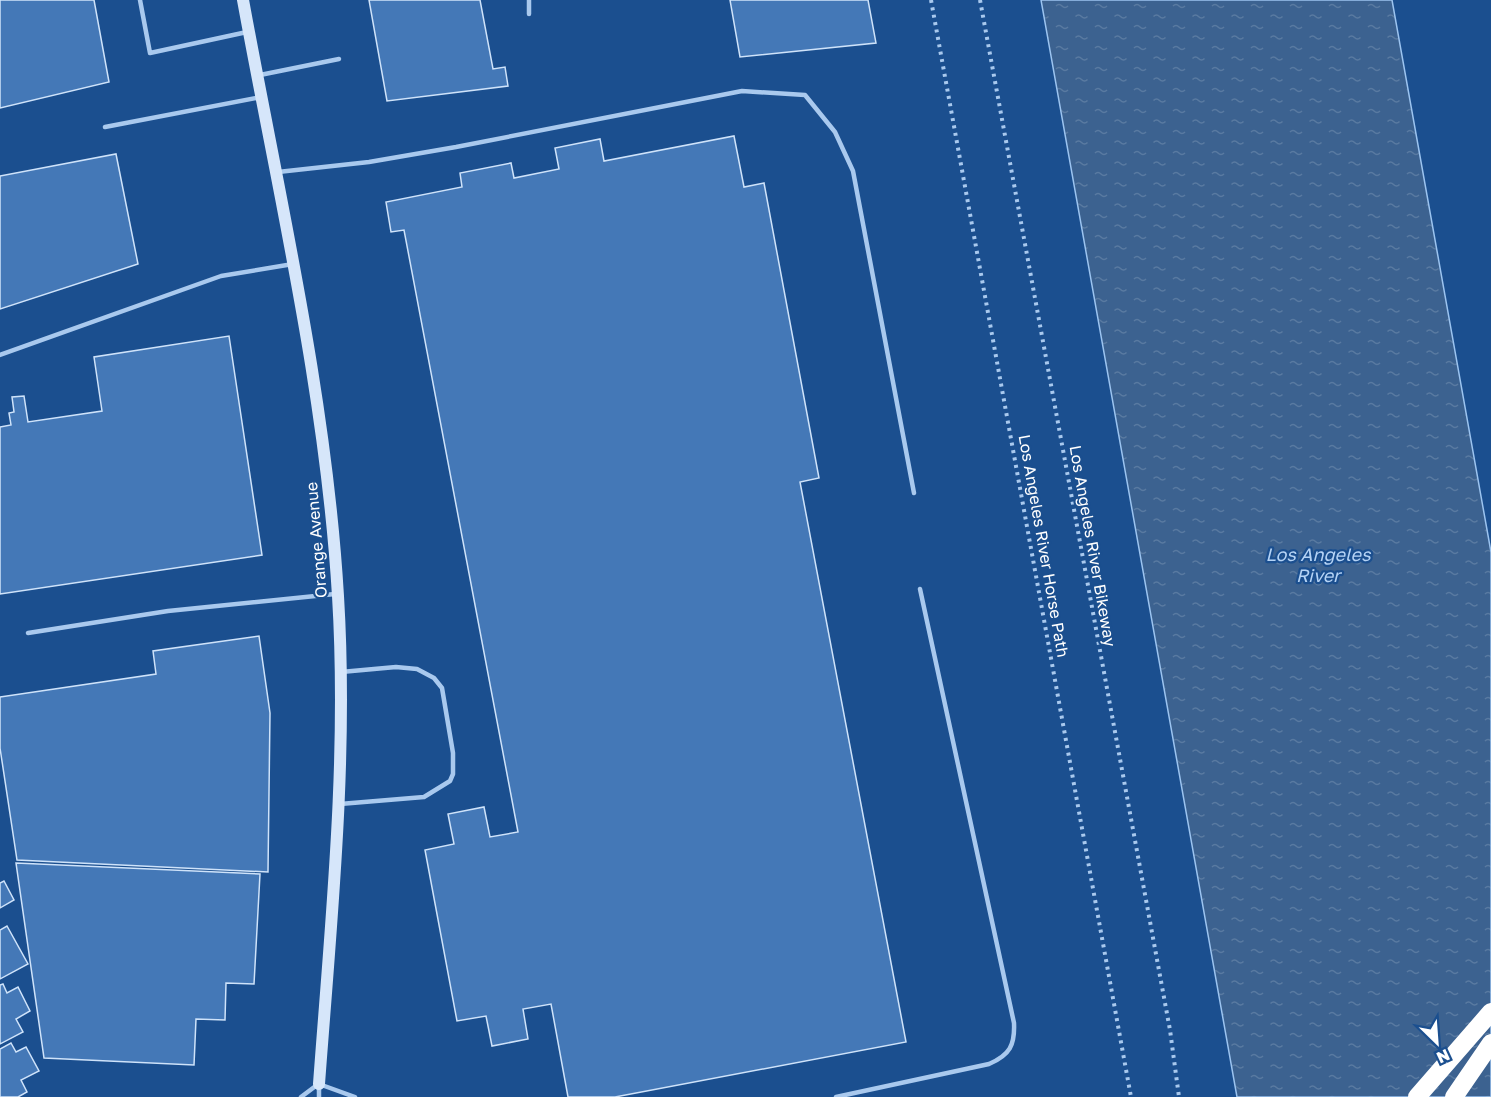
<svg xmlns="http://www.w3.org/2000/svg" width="1491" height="1097" viewBox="0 0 1491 1097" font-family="'Golos Text',sans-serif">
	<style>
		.water { fill: url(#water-ripples); stroke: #9cc4f0; stroke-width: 1.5 }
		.building { fill: #4478b7; stroke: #cfe3fa; stroke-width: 1.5 }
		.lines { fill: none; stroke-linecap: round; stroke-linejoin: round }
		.path { stroke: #a9c9ee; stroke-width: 4; stroke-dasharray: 3 4.5; stroke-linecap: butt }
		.lane { stroke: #a9c9ee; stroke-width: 4.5 }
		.secondary { stroke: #d6e6fa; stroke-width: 12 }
		.highway { stroke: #fff; stroke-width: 18 }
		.labels { text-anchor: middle; stroke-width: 4.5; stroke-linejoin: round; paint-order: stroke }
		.street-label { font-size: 16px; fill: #fff; stroke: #1b4f8f }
		.water-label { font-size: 18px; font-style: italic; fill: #b5d3f5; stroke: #1b4f8f }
	</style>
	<defs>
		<pattern id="water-ripples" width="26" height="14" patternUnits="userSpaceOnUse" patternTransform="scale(1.5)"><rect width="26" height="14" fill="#3c6290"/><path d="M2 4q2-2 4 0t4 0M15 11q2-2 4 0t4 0" fill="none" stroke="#597aa1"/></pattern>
	</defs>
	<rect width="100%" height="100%" fill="#1b4f8f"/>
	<polygon class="water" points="1041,0 1392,0 1491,552 1491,1097 1237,1097"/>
	<g class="building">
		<polygon points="0,0 94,0 109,82 0,108"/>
		<polygon points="369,0 480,0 493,69 505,67 508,86 387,101"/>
		<polygon points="730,0 868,0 876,43 740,57"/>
		<polygon points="734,136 744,187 764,183 819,478 800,482 906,1042 615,1097 568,1097 551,1004 523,1009 528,1039 492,1046 486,1016 457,1021 425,850 454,844 448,814 484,807 490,837 518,832 404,230 391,232 386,202 462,187 460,173 511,163 514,178 559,169 555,148 600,139 604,161"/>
		<polygon points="116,154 138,264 0,309 0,176"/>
		<polygon points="229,336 262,555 0,594 0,427 11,425 9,413 14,412 12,397 24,396 28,422 102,411 94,357"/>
		<polygon points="259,636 270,713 268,872 17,860 0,748 0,697 156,674 153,651"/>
		<polygon points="16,863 260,874 254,984 226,983 225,1020 196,1019 194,1065 44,1058"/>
		<polygon points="4,881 14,900 0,908 0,883"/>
		<polygon points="7,926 28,964 0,979 0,930"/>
		<polygon points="3,984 7,993 18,987 30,1011 16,1019 23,1032 0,1044 0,985"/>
		<polygon points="11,1043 16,1052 26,1047 39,1071 21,1080 27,1092 18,1097 0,1097 0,1049"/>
	</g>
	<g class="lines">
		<g class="path">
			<polyline points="931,0 1131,1097"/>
			<polyline points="980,0 1170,1030 1179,1097"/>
		</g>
		<g class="lane">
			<polyline points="140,0 150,53 247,32"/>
			<polyline points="529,0 529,14"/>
			<polyline points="260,75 339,59"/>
			<polyline points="105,127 261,97"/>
			<polyline points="278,172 369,162 456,147 742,91 805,95 835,132 853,171 914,493"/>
			<polyline points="0,355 221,276 293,264"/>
			<polyline points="28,633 168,611 335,594"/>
			<polyline points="340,804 424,797 450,781 453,774 453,753 442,688 434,678 417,669 396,667 341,672"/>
			<polyline points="319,1084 355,1097"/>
			<polyline points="301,1097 317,1085"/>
			<polyline points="319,1097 319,1087"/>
			<path d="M836 1097 989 1064C1010 1055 1015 1045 1014 1023L920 589"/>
		</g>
		<path class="secondary" d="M243 0C279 197 326 395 338 596 348 759 331 921 319 1084"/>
		<g class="highway">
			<polyline points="1417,1097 1491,1012"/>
			<polyline points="1454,1097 1491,1043"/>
		</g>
	</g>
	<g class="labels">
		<g class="street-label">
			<text transform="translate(316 540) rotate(-95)" y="6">Orange Avenue</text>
			<text transform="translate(1044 546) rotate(80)" y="6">Los Angeles River Horse Path</text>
			<text transform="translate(1093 546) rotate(80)" y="6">Los Angeles River Bikeway</text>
		</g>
		<g class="water-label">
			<text x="1318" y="561">Los Angeles<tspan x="1318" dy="21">River</tspan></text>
		</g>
	</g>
	<g transform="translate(1437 1043) rotate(155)" stroke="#1b4f8f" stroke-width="4.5" paint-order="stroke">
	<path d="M0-4.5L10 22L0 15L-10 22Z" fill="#ffffff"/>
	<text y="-9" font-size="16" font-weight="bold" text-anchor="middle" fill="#ffffff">N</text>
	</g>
</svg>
